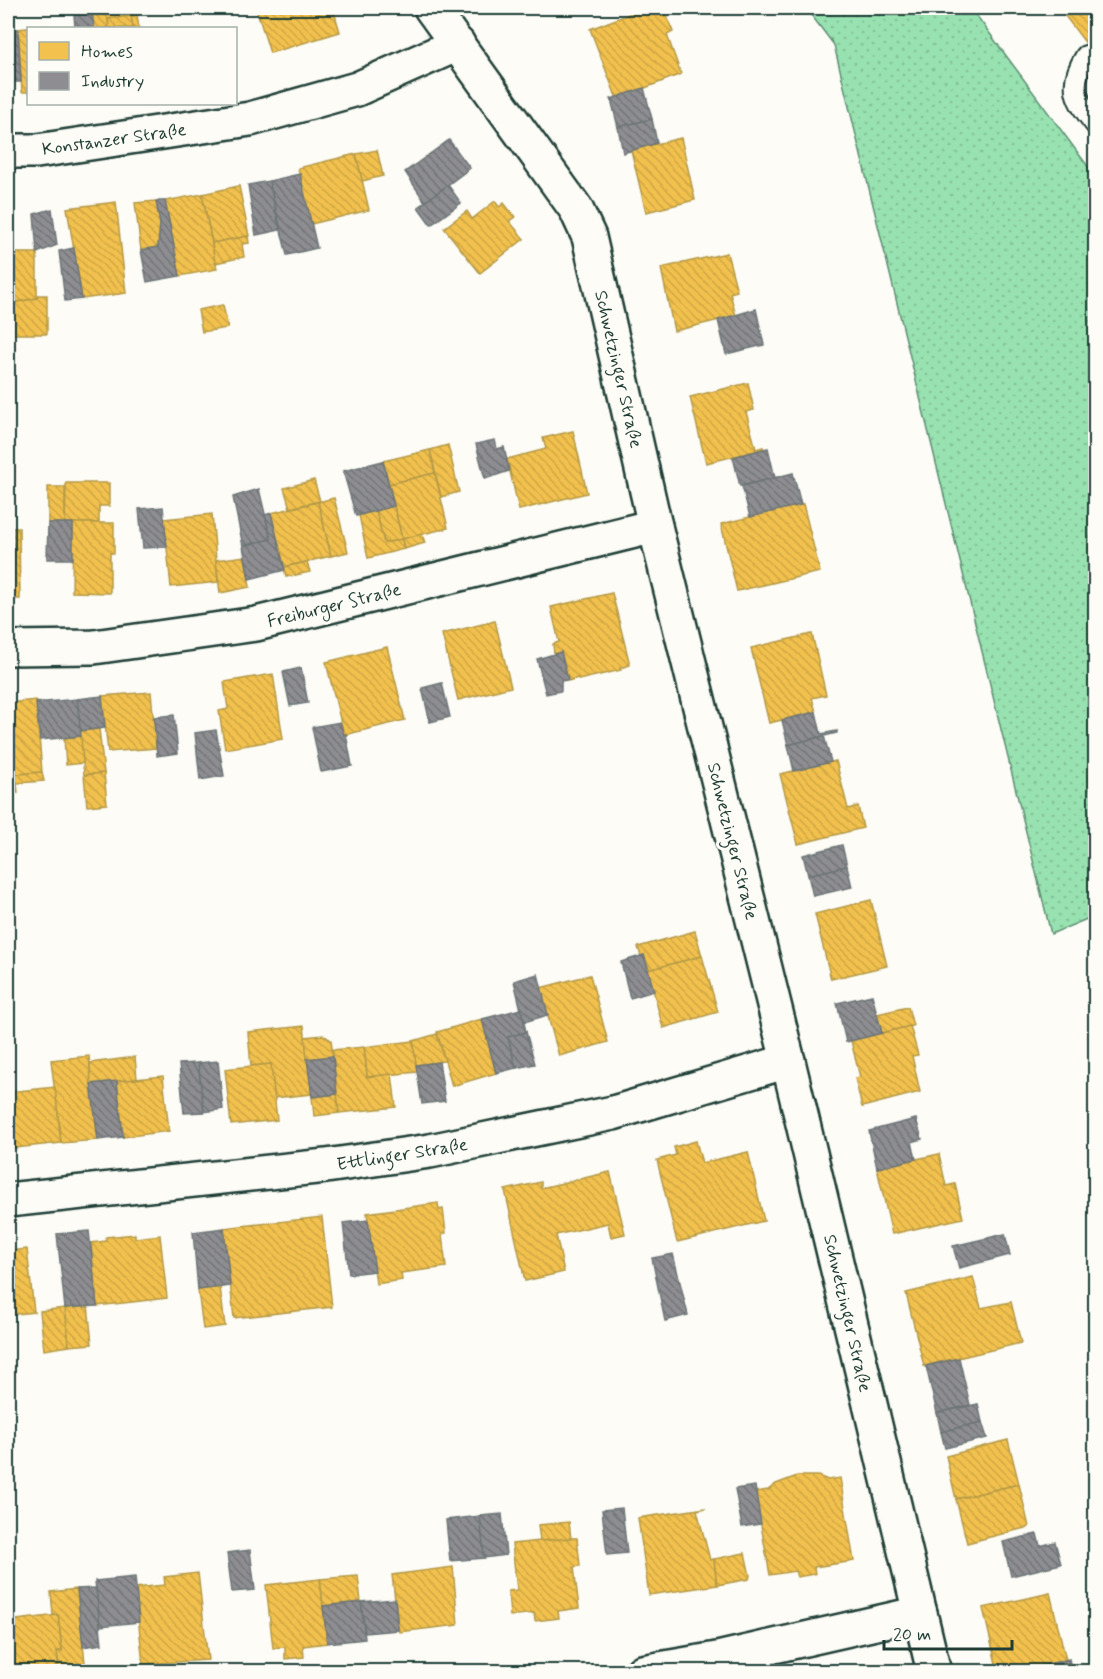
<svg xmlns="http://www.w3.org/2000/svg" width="1103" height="1679" viewBox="0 0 1103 1679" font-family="Mynerve,sans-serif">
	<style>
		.park { fill: url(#park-dots); stroke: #5c8f72; stroke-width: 1.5 }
		.homes { fill: url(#homes-back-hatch); stroke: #b39946; stroke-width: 1.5 }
		.industry { fill: url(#industry-back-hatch); stroke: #6c7576; stroke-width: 1.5 }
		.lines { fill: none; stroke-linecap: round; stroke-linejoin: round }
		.service-casing { stroke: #1f3d34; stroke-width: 24 }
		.minor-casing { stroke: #1f3d34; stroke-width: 38 }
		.service { stroke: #fdfcf7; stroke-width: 20 }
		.minor { stroke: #fdfcf7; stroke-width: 33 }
		.labels { text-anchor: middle; stroke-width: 6; stroke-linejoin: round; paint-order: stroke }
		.street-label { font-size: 18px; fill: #1f3d34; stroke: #fdfcf7 }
	</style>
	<defs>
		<pattern id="park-dots" width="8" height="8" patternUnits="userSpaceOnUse" patternTransform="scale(1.5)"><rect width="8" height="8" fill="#98e1b0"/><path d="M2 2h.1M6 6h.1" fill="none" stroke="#83c298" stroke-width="1.8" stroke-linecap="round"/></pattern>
		<pattern id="homes-back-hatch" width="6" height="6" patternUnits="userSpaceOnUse" patternTransform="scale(1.5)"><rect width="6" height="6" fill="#f2c14e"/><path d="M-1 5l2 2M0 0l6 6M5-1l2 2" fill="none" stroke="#cfa745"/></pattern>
		<pattern id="industry-back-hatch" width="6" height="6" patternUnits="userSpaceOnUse" patternTransform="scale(1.5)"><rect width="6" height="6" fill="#8d8d92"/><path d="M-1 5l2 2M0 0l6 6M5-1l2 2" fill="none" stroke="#737478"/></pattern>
	</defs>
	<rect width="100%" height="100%" fill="#fdfcf7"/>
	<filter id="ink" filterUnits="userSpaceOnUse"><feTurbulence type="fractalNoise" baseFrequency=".0167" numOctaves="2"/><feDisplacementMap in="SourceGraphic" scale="12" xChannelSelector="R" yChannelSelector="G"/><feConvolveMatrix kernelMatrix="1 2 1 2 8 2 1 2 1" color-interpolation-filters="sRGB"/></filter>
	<g filter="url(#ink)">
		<polygon class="park" points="806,8 971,8 1095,176 1095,918 1094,916 1051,934 834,45"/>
		<g class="homes">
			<polygon points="136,8 139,28 133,28 131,16 108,19 109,28 94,28 92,14"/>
			<polygon points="256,8 333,8 340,32 270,53"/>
			<polygon points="645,8 664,8 673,32 667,35 681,74 617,99 590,29"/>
			<polygon points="1059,8 1096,8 1096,57"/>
			<polygon points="131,16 133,28 109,28 108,19"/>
			<polygon points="45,26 45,28 28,28 28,92 22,92 18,29"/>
			<polygon points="681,138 695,200 646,212 631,150"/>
			<polygon points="377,150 383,176 362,181 356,154"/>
			<polygon points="356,154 369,210 311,224 298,168"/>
			<polygon points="239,186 249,236 212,243 202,194"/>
			<polygon points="202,194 217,269 180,276 165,201"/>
			<polygon points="156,201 160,224 158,247 141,250 135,203"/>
			<polygon points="495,201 499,207 504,203 515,217 509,221 524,239 480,273 444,228 467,211 472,219"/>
			<polygon points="116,202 126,293 82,299 67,208"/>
			<polygon points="248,236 249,243 242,244 244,257 215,263 212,243"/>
			<polygon points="8,253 37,253 37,298 8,304"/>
			<polygon points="727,253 737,291 730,293 736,316 674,331 661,268"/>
			<polygon points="38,295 47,295 47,334 8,334 8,304 37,298"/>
			<polygon points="223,305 228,328 202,332 198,310"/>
			<polygon points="748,383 754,410 746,412 756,449 763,447 764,449 706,463 690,397"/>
			<polygon points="573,431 587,493 519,510 507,459 546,449 543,438"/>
			<polygon points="448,445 459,492 441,497 430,450"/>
			<polygon points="430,450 435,473 389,484 383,461"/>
			<polygon points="435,473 448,528 402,539 389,484"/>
			<polygon points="314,480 320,501 290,508 284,488"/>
			<polygon points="66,483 109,483 109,506 99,506 99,523 65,523"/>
			<rect x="48" y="487" width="17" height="36"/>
			<polygon points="334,498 348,552 331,556 318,502"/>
			<polygon points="318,502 331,556 284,567 271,513"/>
			<polygon points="803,504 820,572 737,591 721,524"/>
			<polygon points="394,506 402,539 384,543 376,511"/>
			<polygon points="376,511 384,543 402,539 404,549 368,558 359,515"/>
			<polygon points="212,514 218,582 171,587 164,519"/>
			<polygon points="73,523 114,523 114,553 110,553 110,593 72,592"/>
			<polygon points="8,528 19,528 20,599 8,599"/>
			<polygon points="422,534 425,543 404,549 402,539"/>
			<polygon points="245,556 250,587 220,593 216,560"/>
			<polygon points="307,562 310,572 286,577 284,567"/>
			<polygon points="612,593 630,665 620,668 621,670 579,680 578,678 568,681 561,652 554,654 553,644 559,642 551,607"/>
			<polygon points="495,621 511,687 458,700 442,634"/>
			<polygon points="812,634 826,695 812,698 816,712 769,723 751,648"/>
			<polygon points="387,647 405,720 344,735 326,662"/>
			<polygon points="273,674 283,739 225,749 219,711 228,709 224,682"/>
			<polygon points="151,692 156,748 108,752 102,696"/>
			<polygon points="36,700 42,772 8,775 8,703"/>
			<polygon points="99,729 104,773 84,775 80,731"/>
			<polygon points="81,736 83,763 66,765 64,738"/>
			<polygon points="836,761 848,809 858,806 863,828 798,844 780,774"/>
			<polygon points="42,772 44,781 17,783 18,793 8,794 8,775"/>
			<polygon points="104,773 107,804 87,806 84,775"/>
			<polygon points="871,900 887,966 831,979 815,914"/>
			<polygon points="695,931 702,956 650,970 644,955 641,956 638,947"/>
			<polygon points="702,956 718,1012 663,1028 648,970"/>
			<polygon points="590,975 608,1042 559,1056 540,988"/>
			<polygon points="908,1007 913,1026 882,1033 877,1014"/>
			<polygon points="482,1019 496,1073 452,1086 437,1032"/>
			<polygon points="304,1026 312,1094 274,1098 271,1064 251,1066 248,1032"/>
			<polygon points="910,1026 918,1055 912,1056 920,1092 862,1107 855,1078 860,1077 851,1041"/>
			<polygon points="437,1034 445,1061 416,1065 413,1041"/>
			<polygon points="323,1035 331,1040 333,1056 307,1059 305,1037"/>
			<polygon points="413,1041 417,1072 367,1077 364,1047"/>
			<polygon points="364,1047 367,1077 392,1074 396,1107 339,1113 332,1050"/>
			<polygon points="89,1056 98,1140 61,1143 51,1060"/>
			<polygon points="135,1057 137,1079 91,1084 90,1063"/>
			<polygon points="271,1064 277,1120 231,1125 225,1069"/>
			<polygon points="163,1076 169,1131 123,1137 117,1081"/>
			<polygon points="55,1087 61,1143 15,1148 9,1092"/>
			<polygon points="337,1094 339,1113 314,1116 312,1097"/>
			<polygon points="696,1141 702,1163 748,1152 764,1221 677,1242 657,1160 676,1155 674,1147"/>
			<polygon points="939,1154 946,1186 955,1184 963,1218 892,1234 877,1168"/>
			<polygon points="610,1172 625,1234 611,1237 608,1223 556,1235 564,1272 525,1281 505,1190 541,1182 541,1188"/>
			<polygon points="438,1203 439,1210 443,1209 446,1233 442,1234 446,1267 401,1273 402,1280 376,1284 367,1213"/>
			<polygon points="322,1217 332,1307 234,1318 224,1228"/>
			<polygon points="135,1234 135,1238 160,1235 167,1298 97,1306 91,1243 106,1241 106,1237"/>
			<polygon points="27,1249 34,1312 8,1315 8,1251"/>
			<polygon points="973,1277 981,1308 1011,1302 1021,1343 924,1366 906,1293"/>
			<polygon points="220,1287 225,1326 203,1329 198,1290"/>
			<polygon points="88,1305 92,1344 69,1346 65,1308"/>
			<polygon points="65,1308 69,1346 44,1350 40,1311"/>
			<polygon points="1008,1440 1019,1484 956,1499 946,1456"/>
			<polygon points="797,1476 818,1476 828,1480 840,1478 854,1561 814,1567 815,1574 797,1577 795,1571 770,1575 755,1492 768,1490 776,1484"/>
			<polygon points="1019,1484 1029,1527 967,1543 956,1499"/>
			<polygon points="706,1508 697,1510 710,1560 714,1559 717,1585 649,1595 638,1518"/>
			<polygon points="569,1522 571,1539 540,1541 538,1525"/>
			<polygon points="570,1538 577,1538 580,1566 574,1567 579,1608 558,1611 559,1618 535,1621 534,1613 510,1616 508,1591 517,1590 512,1544"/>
			<polygon points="745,1553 750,1576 749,1579 717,1585 714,1559"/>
			<polygon points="453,1567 458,1625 399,1632 392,1575"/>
			<polygon points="198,1573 208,1660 143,1664 135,1588 165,1585 164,1577"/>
			<polygon points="358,1576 361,1602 323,1606 320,1579"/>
			<polygon points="320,1579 327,1643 303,1646 304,1657 285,1659 285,1647 273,1648 266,1585"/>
			<polygon points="77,1589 86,1672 59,1672 57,1651 62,1651 58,1615 53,1615 51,1592"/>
			<polygon points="1050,1593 1066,1660 1017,1672 998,1672 983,1608"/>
			<polygon points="58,1615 62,1651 57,1651 59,1672 10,1672 8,1621"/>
		</g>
		<g class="industry">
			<polygon points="92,12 94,28 75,28 74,14"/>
			<polygon points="18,29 21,82 8,82 8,30"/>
			<polygon points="644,88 652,119 618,127 611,99"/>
			<polygon points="652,119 657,143 623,153 618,127"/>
			<polygon points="449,140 470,168 425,202 405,172"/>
			<polygon points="300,174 317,248 287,255 269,181"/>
			<polygon points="269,181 280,230 256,235 248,185"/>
			<polygon points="448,185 461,203 431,225 418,207"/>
			<polygon points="156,201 165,201 180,276 147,282 141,250 158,247 160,224"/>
			<polygon points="52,209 57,245 37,253 34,214"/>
			<polygon points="74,248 82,299 65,301 59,251"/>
			<polygon points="756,309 764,345 726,354 718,320"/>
			<polygon points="495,440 497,449 504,447 509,471 485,479 476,444"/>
			<polygon points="768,448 775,478 740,486 733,457"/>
			<polygon points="383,461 394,506 356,516 343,471"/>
			<polygon points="793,473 801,505 750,517 742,486"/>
			<polygon points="259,489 271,539 243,546 233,497"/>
			<polygon points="163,507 167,547 143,548 139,509"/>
			<polygon points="271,513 285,570 249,579 243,546 271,539 265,515"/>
			<polygon points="48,523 73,523 73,559 47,559"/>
			<polygon points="561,652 568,680 561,681 561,691 546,694 537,659"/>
			<polygon points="301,668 308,703 290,706 283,672"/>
			<polygon points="442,683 450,717 430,722 422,688"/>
			<polygon points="102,696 105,728 80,731 77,699"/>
			<polygon points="77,699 81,736 40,740 36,703"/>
			<polygon points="816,712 821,734 837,731 837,733 788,745 782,720"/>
			<polygon points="174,715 178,753 157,756 154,717"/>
			<polygon points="340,722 344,735 346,734 352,766 321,772 312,727"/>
			<polygon points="216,730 224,776 200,780 195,733"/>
			<polygon points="824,736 831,762 794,771 788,745"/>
			<polygon points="842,845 847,866 808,875 803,855"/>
			<polygon points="847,866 852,887 813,896 808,875"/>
			<polygon points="644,955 654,991 630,998 621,962"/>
			<polygon points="538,974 548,1015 524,1022 514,981"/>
			<polygon points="872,995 882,1033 846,1042 837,1003"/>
			<polygon points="521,1009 526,1032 508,1037 516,1068 496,1073 482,1019"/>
			<polygon points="526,1032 535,1064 516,1068 508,1037"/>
			<polygon points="333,1056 337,1094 312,1097 307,1059"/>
			<polygon points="218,1061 223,1109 204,1112 198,1063"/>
			<polygon points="439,1062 445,1101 422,1104 416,1065"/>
			<polygon points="198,1063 204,1112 184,1113 179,1064"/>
			<polygon points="117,1081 123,1137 98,1140 91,1084"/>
			<polygon points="9,1092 15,1147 8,1148 8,1093"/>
			<polygon points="916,1119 922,1139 912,1142 916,1159 877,1168 869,1131"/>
			<polygon points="368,1220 375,1271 349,1274 343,1223"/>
			<polygon points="224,1228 230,1286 198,1290 193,1232"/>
			<polygon points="89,1231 97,1306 65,1308 57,1234"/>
			<polygon points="1005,1234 1010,1255 959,1268 953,1246"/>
			<polygon points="673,1254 688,1315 665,1321 652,1258"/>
			<polygon points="959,1358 970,1405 937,1413 926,1366"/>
			<polygon points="978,1404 982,1422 941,1432 937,1413"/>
			<polygon points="982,1422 987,1438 945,1448 941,1432"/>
			<polygon points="755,1486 761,1524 742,1527 735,1489"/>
			<polygon points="622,1508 627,1553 607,1555 602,1510"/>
			<polygon points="502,1514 506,1555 484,1558 480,1516"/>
			<polygon points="480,1516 484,1558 450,1561 446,1520"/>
			<polygon points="1037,1534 1040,1546 1055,1542 1061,1564 1011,1576 1003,1542"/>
			<polygon points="250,1550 255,1590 232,1592 227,1553"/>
			<polygon points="135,1577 139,1622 100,1626 95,1581"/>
			<polygon points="96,1588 102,1644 83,1647 77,1589"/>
			<polygon points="395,1599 398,1630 365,1633 361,1602"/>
			<polygon points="361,1602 365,1639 327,1643 323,1606"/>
			<polygon points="1069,1659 1072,1672 1032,1672 1032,1668"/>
		</g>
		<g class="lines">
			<defs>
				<path id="service" d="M1086 56C1067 86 1076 100 1096 125"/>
				<g id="minor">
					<polyline points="431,8 576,209 589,237 655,526 788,1061 934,1672"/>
					<polyline points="8,151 37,151 250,119 357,89 458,44"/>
					<polyline points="8,648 94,647 256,624 655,526"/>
					<polyline points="8,1200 326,1166 430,1151 613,1113 788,1061"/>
					<polyline points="642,1672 717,1659 920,1613"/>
				</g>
			</defs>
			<use href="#service" class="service-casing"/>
			<use href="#minor" class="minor-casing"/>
			<use href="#service" class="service"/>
			<use href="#minor" class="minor"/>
		</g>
	</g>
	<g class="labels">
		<g class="street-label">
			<text transform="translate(114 139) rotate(-8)" y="6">Konstanzer Straße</text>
			<text transform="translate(619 369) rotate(77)" y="6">Schwetzinger Straße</text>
			<text transform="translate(334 605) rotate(-14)" y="6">Freiburger Straße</text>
			<text transform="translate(733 841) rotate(76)" y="6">Schwetzinger Straße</text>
			<text transform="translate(402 1154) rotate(-9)" y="6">Ettlinger Straße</text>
			<text transform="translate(848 1313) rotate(77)" y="6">Schwetzinger Straße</text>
		</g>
	</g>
	<rect width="1103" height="1679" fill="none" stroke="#fdfcf7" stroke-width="30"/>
	<rect x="15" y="15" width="1073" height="1649" fill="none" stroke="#1f3d34" stroke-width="2" filter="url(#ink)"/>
	<rect x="27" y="27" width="210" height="78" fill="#fdfcf7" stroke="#a4b0a9" stroke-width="1.5"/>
	<rect x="39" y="42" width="30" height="18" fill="#f2c14e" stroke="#a4b0a9" stroke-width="1.5"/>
	<text x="81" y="57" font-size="18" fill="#1f3d34">Homes</text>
	<rect x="39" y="72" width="30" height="18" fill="#8d8d92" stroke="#a4b0a9" stroke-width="1.5"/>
	<text x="81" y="87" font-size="18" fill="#1f3d34">Industry</text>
	<path d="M884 1640v9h128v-9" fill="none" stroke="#1f3d34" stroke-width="3"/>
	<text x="893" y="1640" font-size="18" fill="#1f3d34" stroke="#fdfcf7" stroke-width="4.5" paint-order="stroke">20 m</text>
</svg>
